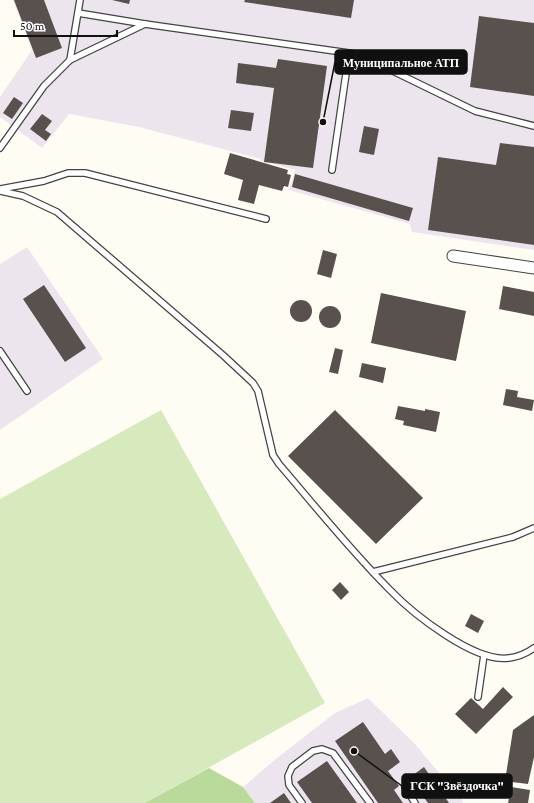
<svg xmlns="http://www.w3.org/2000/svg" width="534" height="803" viewBox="0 0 534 803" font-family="'Crimson Pro',serif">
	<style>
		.industrial { fill: #ede5ee }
		.green { fill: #d6eabd }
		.forest { fill: #bada9c }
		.building { fill: #59514d }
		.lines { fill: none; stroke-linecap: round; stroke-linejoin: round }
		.service-casing { stroke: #434343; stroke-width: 8 }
		.minor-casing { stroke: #434343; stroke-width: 13 }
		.service { stroke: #fff; stroke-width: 5.5 }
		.minor { stroke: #fff; stroke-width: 11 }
		.leader { fill: none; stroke: #101010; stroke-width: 1.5 }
		.callout-dot { fill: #101010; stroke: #fff; stroke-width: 1.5 }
		.callout { fill: #101010; stroke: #101010; stroke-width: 1.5 }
		.callout-label { font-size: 12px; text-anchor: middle; font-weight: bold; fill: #fff }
	</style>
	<rect width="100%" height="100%" fill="#fffcf4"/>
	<g class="industrial">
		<polygon points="13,0 534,0 534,250 412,232 410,224 289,190 295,170 261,161 261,159 139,127 69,114 42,148 0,117 0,97 32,50"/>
		<polygon points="27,247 103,359 0,430 0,264"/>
		<polygon points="368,698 415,744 464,803 255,803 243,787 277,758 335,713"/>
	</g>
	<polygon class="green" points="161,410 325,703 145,803 0,803 0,499"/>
	<polygon class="forest" points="209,768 243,787 255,803 145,803"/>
	<g class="building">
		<polygon points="14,0 44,0 62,48 36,58"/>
		<polygon points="112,0 130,0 129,4"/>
		<polygon points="245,0 354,0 351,18 244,2"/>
		<polygon points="479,16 534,23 534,96 470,87"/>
		<polygon points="278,59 327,66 313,168 264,162 274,88 236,83 238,63 276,68"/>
		<polygon points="14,97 23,103 12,119 3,113"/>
		<polygon points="231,110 254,113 251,131 228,128"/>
		<polygon points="42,114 52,121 45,130 51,134 46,141 30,129"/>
		<polygon points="364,126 379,129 374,155 359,152"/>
		<polygon points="500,143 534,147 534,245 428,230 438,157 496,165"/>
		<polygon points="230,153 288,170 287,174 291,175 288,187 284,186 282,191 259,185 254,204 238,200 243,180 224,174"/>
		<polygon points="295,174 413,208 409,221 292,187"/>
		<polygon points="323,250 337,254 331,278 317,274"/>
		<polygon points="44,285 86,348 65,362 23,299"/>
		<polygon points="503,286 534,292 534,316 499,309"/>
		<polygon points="381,293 466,311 456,361 371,343"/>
		<circle cx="301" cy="311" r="11"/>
		<circle cx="330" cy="317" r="11"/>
		<polygon points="335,348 343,350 338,374 329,372"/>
		<polygon points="362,363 386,368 383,383 359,377"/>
		<polygon points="506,389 518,391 517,397 534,400 532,411 503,405"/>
		<polygon points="398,406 425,411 425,409 440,412 436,432 403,425 404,421 395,419"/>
		<polygon points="335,410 423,498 376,544 288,456"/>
		<polygon points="340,582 349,592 341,600 332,590"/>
		<polygon points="471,614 484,621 478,633 465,626"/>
		<polygon points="503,687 513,697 476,734 455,714 471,698 483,709"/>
		<polygon points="534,715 534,757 528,784 505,781 513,730"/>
		<polygon points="363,722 385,754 391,749 400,762 388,771 399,786 394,790 403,803 378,803 335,741"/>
		<polygon points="327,761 357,803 312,803 297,782"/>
		<polygon points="424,767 449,803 428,803 409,778"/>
		<polygon points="511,787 530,790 528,803 508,803"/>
		<polygon points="284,793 291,803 270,803"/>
	</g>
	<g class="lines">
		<defs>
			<g id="service">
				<polyline points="78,13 145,24"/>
				<polyline points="70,60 145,24 349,53"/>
				<polyline points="0,148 44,86 70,60 80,0"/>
				<polyline points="332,170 349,53 362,56 475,111 534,126"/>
				<polyline points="0,189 44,181 68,173 85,173 266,219"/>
				<path d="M0 191 23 196 57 212 224 356 253 383 258 391 273 455 279 464C315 506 351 551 390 590 413 614 475 663 509 658 518 657 527 653 534 648"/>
				<polyline points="0,351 27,391"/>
				<polyline points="373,572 513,537 534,528"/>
				<polyline points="478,697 484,655"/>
				<polyline points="405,787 415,803"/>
				<polyline points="302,803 289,785 288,776 292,767 313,751 322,749 333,753 370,803"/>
			</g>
			<polyline id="minor" points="453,256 534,268"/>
		</defs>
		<use href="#service" class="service-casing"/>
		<use href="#minor" class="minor-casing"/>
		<use href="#service" class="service"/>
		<use href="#minor" class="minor"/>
	</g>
	<path class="leader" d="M323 122L335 62M354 751L402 786"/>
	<g class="callout-dot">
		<circle cx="323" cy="122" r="4"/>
		<circle cx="354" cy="751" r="4"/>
	</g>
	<g class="callout">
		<rect x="335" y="50" width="132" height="24" rx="4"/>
		<rect x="402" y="774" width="110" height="24" rx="4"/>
	</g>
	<g class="callout-label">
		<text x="401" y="67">Муниципальное АТП</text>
		<text x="457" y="790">ГСК "Звёздочка"</text>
	</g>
	<path d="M14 30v6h103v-6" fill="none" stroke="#101010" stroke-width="2"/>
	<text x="20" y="30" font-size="12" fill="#101010" stroke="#ffffff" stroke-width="3" paint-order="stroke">50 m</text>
</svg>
